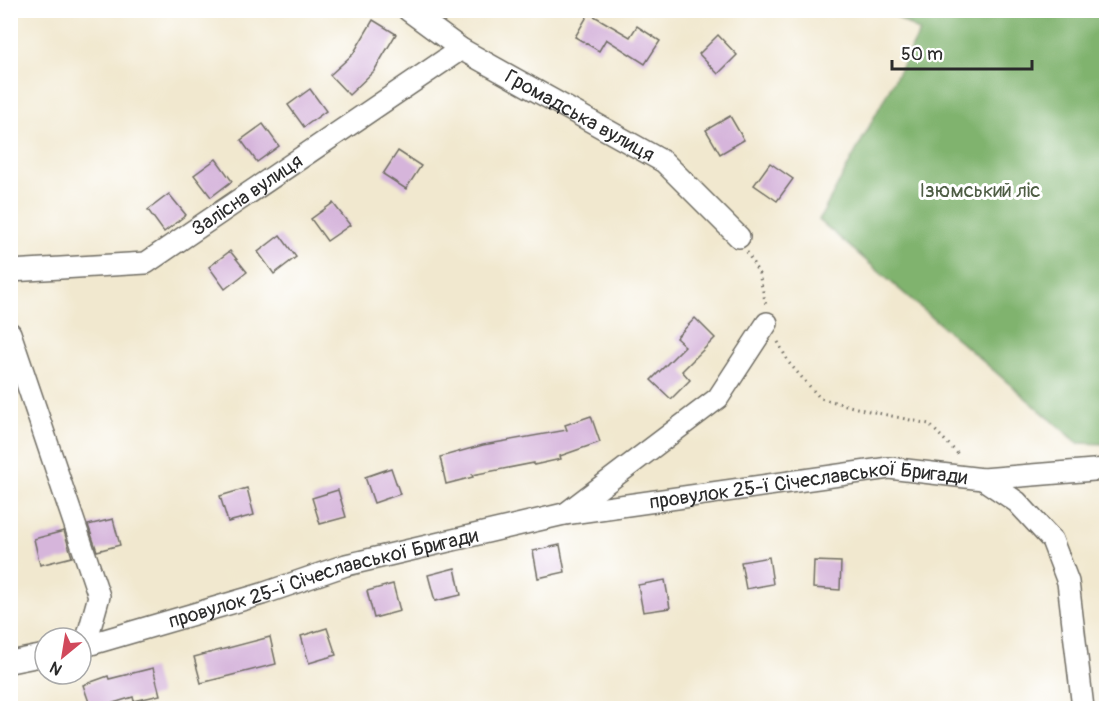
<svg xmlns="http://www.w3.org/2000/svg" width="1117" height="719" viewBox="0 0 1117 719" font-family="Pangolin,sans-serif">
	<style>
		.forest { fill: #80b36e; stroke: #566f4c; stroke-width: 1.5 }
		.building { fill: #d6b5db }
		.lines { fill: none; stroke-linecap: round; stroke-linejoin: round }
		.street-casing { stroke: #706d64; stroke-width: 24 }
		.path { stroke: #706d64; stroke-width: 3; stroke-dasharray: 1.5 4.5; stroke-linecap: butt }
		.street { stroke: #fff; stroke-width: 21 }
		.labels { text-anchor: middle; stroke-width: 6; stroke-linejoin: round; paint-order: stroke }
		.street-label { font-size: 20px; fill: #2b2b2b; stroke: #fff }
		.park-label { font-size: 20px; fill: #4e5d44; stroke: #fff }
	</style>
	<rect width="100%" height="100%" fill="#fff"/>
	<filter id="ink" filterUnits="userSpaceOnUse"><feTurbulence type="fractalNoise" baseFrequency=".0167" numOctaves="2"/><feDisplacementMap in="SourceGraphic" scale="12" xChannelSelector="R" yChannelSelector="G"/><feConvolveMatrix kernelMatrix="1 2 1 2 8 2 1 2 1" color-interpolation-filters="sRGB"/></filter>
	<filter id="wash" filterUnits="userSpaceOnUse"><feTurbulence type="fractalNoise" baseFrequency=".008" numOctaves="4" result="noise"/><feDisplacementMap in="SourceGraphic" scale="24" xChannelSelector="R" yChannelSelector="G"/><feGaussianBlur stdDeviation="1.35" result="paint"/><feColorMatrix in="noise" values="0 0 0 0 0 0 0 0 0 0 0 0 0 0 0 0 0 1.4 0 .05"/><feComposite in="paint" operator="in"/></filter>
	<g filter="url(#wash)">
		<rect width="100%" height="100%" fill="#f1e8cf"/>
		<polygon class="forest" points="888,11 1106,11 1106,444 1078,443 819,220 920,32"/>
		<g id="blocks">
			<g class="building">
				<polygon points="589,13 630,37 637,26 660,41 645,64 606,39 599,51 575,37"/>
				<polygon points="373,20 396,34 374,71 349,95 330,75 353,54"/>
				<polygon points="718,35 737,55 718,74 699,54"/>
				<polygon points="310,89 326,111 304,127 288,105"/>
				<polygon points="730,116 744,140 720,154 706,130"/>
				<polygon points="263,124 279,146 257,162 241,140"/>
				<polygon points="398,151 421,166 406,189 383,174"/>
				<polygon points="216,159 232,181 211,197 194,175"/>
				<polygon points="770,163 793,179 777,201 754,185"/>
				<polygon points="169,194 186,215 164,232 148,210"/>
				<polygon points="333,203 350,225 327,241 311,219"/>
				<polygon points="280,235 296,257 274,274 258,252"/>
				<polygon points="230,251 247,272 225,289 209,267"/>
				<polygon points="695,318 715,338 682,371 690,380 671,399 651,380 685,346 676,338"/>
				<polygon points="591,416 600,442 560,456 561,459 534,465 534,463 472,475 473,477 446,484 440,457 483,445 567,430 565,425"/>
				<polygon points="391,468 400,494 374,503 365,477"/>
				<polygon points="247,488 254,515 228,522 220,496"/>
				<polygon points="338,490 346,517 320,524 312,498"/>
				<polygon points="113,519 120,545 97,551 88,525"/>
				<polygon points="64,531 72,557 40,565 34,539"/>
				<polygon points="560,545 565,572 538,578 533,551"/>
				<polygon points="769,557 773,584 746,589 741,562"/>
				<polygon points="814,561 841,562 840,590 813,588"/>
				<polygon points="455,568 461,595 435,601 428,575"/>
				<polygon points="665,580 670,608 643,612 638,585"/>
				<polygon points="393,584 400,611 374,618 367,591"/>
				<polygon points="327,628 336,655 309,663 301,636"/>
				<polygon points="270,637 276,664 201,683 194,657"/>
				<polygon points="153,668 160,695 134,701 133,697 97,708 91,708 83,685 108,676 109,679"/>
			</g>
		</g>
	</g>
	<g filter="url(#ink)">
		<use href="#blocks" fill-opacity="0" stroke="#706d64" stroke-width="1.5"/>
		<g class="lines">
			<defs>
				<g id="street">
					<path id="s1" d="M408 10 461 49 664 162 739 237"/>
					<path id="s2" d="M10 271 146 263 461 49"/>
					<polyline points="10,333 99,596 85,646"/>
					<polyline points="983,479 1017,502 1052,540 1068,582 1083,708"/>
					<polyline points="565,514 718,398 767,323"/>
					<path id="s3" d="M81 647 262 594 346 565 564 514 889 468 983 479 1106 469"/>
					<polyline points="10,662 45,655"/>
				</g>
			</defs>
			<use href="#street" class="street-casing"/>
			<g class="path">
				<polyline points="747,252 759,274 766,305"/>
				<polyline points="778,342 789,363 820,398 864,410 929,424 960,456"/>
			</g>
			<use href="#street" class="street"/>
		</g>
	</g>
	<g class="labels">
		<g class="street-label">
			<text dy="7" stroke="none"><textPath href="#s1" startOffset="202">Громадська вулиця</textPath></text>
			<text dy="7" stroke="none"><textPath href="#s2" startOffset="258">Залісна вулиця</textPath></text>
			<text dy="7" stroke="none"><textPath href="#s3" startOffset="748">провулок 25-ї Січеславської Бригади</textPath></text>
			<text dy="7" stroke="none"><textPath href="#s3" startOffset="252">провулок 25-ї Січеславської Бригади</textPath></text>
		</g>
		<g class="park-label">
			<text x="980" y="197">Ізюмський ліс</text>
		</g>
	</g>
	<rect width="1117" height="719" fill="none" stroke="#fff" stroke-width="36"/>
	<g transform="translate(63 656) rotate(210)"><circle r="28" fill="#ffffff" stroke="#aaaaaa" stroke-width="1.5"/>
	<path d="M0-4.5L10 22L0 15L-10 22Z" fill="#d1495b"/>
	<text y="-9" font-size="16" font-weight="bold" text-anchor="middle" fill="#2b2b2b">N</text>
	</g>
	<path d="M892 60v9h140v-9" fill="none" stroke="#2b2b2b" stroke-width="3"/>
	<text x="901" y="60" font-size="18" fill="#2b2b2b" stroke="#ffffff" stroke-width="4.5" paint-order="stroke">50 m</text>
</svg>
